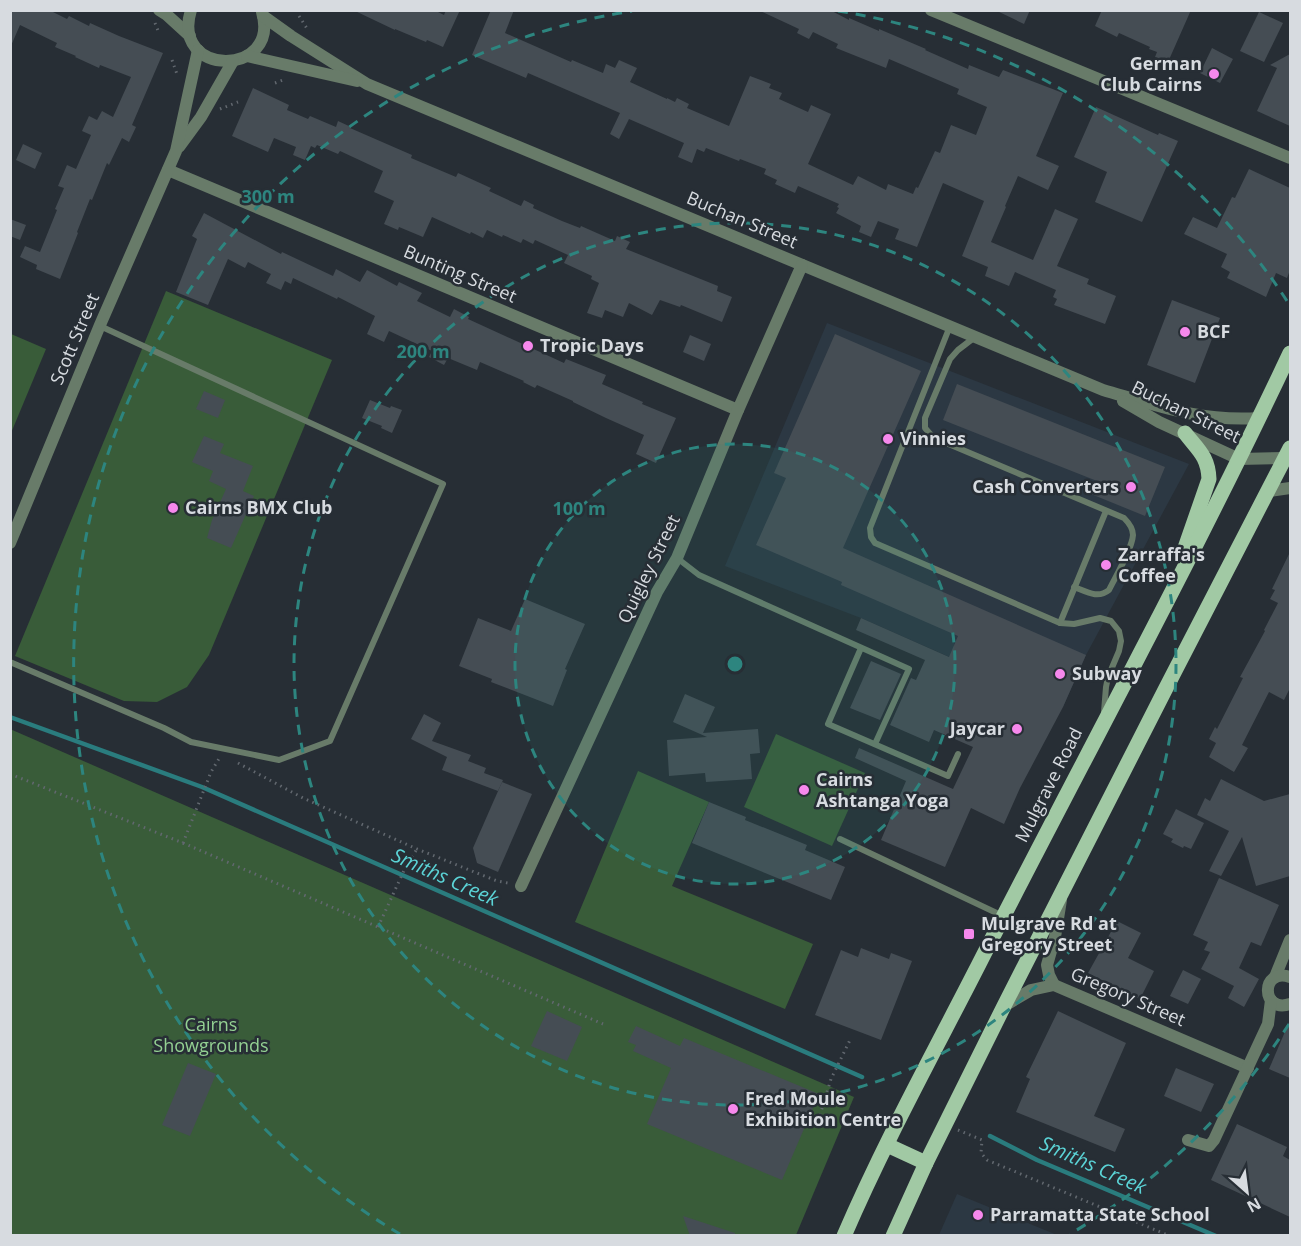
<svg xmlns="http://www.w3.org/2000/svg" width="1301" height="1246" viewBox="0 0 1301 1246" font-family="'Open Sans',sans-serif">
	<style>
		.built { fill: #2c3843 }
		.green { fill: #395c39 }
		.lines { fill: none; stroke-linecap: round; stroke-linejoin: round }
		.stream { stroke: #2a7c7e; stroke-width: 4.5 }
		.building { fill: #454d54 }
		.path { stroke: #62686f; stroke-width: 3; stroke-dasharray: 1.5 4.5; stroke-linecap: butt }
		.service { stroke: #687b69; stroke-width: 6 }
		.minor { stroke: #687b69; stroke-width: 12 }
		.primary { stroke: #a1c9a4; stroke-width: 15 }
		.ring { fill: none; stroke: #2d857f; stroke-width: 3; stroke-dasharray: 10 8 }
		.poi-dot { fill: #f688ec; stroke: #272e35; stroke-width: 2 }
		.labels { text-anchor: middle; stroke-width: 5; stroke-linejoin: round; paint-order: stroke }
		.poi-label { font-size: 18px; font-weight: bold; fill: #d7dbe0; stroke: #272e35; text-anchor: start }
		.street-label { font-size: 18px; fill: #d7dbe0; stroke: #272e35 }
		.park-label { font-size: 18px; fill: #93d092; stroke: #272e35 }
		.water-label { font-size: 20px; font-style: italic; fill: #5bd3d6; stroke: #272e35 }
		.centre { fill: #2d857f; stroke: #272e35; stroke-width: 3 }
		.ring-label { font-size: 18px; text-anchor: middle; font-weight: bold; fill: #2d857f; stroke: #272e35; stroke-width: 5; stroke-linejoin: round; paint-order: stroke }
	</style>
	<rect width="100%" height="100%" fill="#272e35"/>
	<g class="built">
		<polygon points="827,323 1189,464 1086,655 1063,707 861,618 725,566"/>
		<polygon points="957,1194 1057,1235 939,1235"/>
	</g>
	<g class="green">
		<polygon points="166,291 332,360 209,655 187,687 157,702 124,701 15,656"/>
		<polygon points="11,334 46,349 11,433"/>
		<polygon points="10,729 854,1097 796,1235 11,1235"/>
		<polygon points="776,734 865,773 832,846 744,807"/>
		<polygon points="638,771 709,802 672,886 813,944 785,1009 575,922"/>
	</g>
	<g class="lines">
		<g class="stream">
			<polyline points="10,717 202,787 862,1077"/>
			<polyline points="990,1136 1037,1160 1216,1236"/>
		</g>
	</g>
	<g class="building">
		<polygon points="10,10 49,10 67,19 69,16 89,26 90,23 119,36 163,53 132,125 136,127 129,142 122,138 109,165 107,163 92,200 90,199 77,232 78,233 60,279 36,269 37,265 20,257 25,246 40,252 57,210 55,209 64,188 58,186 67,165 76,169 91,135 82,131 89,116 97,120 102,111 113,117 131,77 100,65 99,68 75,57 76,56 55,47 57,43 20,25 10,48"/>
		<polygon points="353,10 434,10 444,15 446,10 460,10 443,47 427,40 426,42 395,29 395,30"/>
		<polygon points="491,10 514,10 505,33 571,62 572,60 603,73 606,64 615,68 619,60 637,68 630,82 667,99 667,98 675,102 677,98 689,104 687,108 729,126 750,76 771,84 769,88 782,93 779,99 808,112 811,105 831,114 808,164 853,185 858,176 886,190 888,184 913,194 916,187 918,188 935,151 940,153 951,125 976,135 987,107 957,94 959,89 889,59 886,68 836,48 838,44 813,32 809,39 797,33 799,29 758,10 830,10 849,20 849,18 879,31 879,29 926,49 925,50 968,69 969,65 999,77 1003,70 1063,93 1036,156 1059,166 1048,190 1018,176 1005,206 1006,207 991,242 1033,260 1055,209 1078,219 1057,266 1089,279 1087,284 1116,296 1105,324 1054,305 1057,299 1053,297 1056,290 1015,272 1009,286 985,276 988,267 962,256 984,201 943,183 917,247 895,239 899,229 878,221 871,237 859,232 861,226 836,213 839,208 837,207 839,204 798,186 795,193 775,184 777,180 764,174 766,169 740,159 739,161 706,148 704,152 697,149 692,163 678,157 684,143 629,119 619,139 610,134 620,113 528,73 526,78 472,55"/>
		<polygon points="995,10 1030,10 1024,24"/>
		<polygon points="1102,10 1191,10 1168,62 1155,57 1157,52 1149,49 1150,47 1119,33 1117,37 1095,26"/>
		<polygon points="1259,12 1283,23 1264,62 1240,51"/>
		<polygon points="1212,48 1233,59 1220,83 1200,73"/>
		<polygon points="1290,54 1290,126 1257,111 1277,68 1270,65"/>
		<polygon points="253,88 289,105 287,110 308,119 310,116 336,127 338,121 351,127 350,128 412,155 411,158 456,177 458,173 491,188 489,191 521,206 524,200 534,205 533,208 562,221 580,228 581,226 615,241 617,236 630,242 626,249 718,286 717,291 732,297 722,322 681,305 680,307 660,300 652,315 629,303 623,317 605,310 602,318 587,313 599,283 591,279 592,276 564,263 568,255 535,240 533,244 523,239 521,243 503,235 502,237 487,230 483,238 471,232 470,234 432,217 423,237 399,227 398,230 384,224 394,201 374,192 383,171 340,151 338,154 317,145 315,148 311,146 305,160 293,155 296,147 274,138 268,152 232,136"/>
		<polygon points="1096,107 1158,135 1159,133 1178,141 1142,222 1095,202 1107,172 1074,157"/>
		<polygon points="23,144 42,153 35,169 16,160"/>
		<polygon points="1249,169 1290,188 1290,270 1287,278 1276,273 1266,297 1227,278 1230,272 1221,267 1227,254 1184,234 1193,217 1217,228 1232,197 1235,198"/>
		<polygon points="204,213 281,254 282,252 333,276 336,269 360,282 367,270 397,286 399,282 422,293 417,301 450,317 454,309 469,317 468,319 564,363 566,359 606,375 602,384 643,402 642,404 676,418 656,463 636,454 644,435 606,418 573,402 573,401 537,385 535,388 523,382 524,381 480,362 477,370 448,358 444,365 429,357 432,351 389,331 384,342 367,334 375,316 338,297 337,299 293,278 291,284 285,281 281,290 266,283 271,274 248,262 245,268 228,259 208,305 176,292 197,239 192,236"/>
		<polygon points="10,219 26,225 20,240 10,236"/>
		<polygon points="1172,300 1220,318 1195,383 1147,365"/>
		<polygon points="835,334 921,371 843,548 1086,655 1063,707 1020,788 1004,824 971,808 945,867 881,840 906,781 855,758 859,748 953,789 973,747 934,730 929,742 890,725 911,678 916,680 925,660 856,630 861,618 949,657 958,636 841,585 842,582 756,545 786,478 774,473"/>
		<polygon points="690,335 711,344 704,361 683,352"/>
		<polygon points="957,384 1165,467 1145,516 1091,494 1097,481 943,420"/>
		<polygon points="204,391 225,400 218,418 196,409"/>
		<polygon points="370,400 390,408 391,406 402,410 392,433 381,428 382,426 362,418"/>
		<polygon points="204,436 224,444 220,453 253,466 243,491 254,496 231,548 207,538 212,520 226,489 209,481 213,471 192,462"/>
		<polygon points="1290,552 1290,688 1284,700 1269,692 1242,745 1248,748 1234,772 1209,757 1216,743 1209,739 1215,727 1217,729 1243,678 1240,677 1265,631 1264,630 1278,603 1270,599 1275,590 1272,589"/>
		<polygon points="525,599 585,624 565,669 567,670 553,706 491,682 492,679 459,666 478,618 511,631"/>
		<polygon points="871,661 901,674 880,720 850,708"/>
		<polygon points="685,694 715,707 703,733 758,729 760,753 750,754 752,779 706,782 705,773 669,776 667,740 707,737 673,722"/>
		<polygon points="424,714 441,723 432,741 471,755 468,761 486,768 484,773 503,780 498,791 442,770 447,757 411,739"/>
		<polygon points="1221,779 1264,801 1290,794 1290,876 1256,886 1242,837 1221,876 1209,871 1229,831 1197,815 1205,798 1210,801"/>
		<polygon points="502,782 532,794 498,872 477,863 473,848"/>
		<polygon points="709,802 746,817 745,820 807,845 805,850 845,867 831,900 692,843"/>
		<polygon points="1176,809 1204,823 1191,849 1184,846 1183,848 1171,842 1173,839 1163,834"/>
		<polygon points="1219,878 1279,905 1261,946 1251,942 1239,968 1259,979 1244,1007 1228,998 1234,986 1201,969 1210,952 1204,950 1208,942 1193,935"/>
		<polygon points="1117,921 1141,933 1128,958 1154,971 1140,999 1088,973"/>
		<polygon points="861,948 889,959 891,953 912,961 881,1040 815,1015 841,950 858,957"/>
		<polygon points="1183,970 1201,979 1188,1004 1170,996"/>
		<polygon points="547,1011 582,1027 567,1061 531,1046"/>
		<polygon points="1058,1011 1126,1043 1094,1116 1125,1129 1115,1152 1016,1112 1030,1079 1026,1077"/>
		<polygon points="1290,1020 1290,1078 1269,1069"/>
		<polygon points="636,1026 680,1046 684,1038 819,1094 782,1180 647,1124 671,1068 633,1051 636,1045 628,1042"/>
		<polygon points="188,1063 216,1074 190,1136 162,1125"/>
		<polygon points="1176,1068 1214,1084 1201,1112 1164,1096"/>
		<polygon points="1237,1124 1287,1147 1283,1156 1290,1160 1290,1217 1211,1180"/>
		<polygon points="683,1216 735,1233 735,1236 690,1236"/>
	</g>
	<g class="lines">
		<g class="path">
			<polyline points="299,16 308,30"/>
			<polyline points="155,23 159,33"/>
			<polyline points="172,60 178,77"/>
			<polyline points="275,83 286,79"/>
			<polyline points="220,109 238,102"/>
			<polyline points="238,763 303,798 417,849 497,881 508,883"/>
			<polyline points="10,774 183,843 211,772 220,757"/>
			<polyline points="183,843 603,1024"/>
			<polyline points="378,927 407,864 417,849"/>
			<polyline points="820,1115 831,1079 850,1040"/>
			<polyline points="958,1130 982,1140 981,1153 987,1160 1170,1236"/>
		</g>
		<g class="service">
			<polyline points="950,326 870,528 871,537 875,543 1060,623 1074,624 1100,618 1111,621 1119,631 1121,641 1119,651 1108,677 1106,687 1104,712"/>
			<path d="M975 337 958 350 950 359 925 418V428L932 436 939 440 1124 518C1129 523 1133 528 1133 535 1132 549 1116 576 1109 590 1098 599 1087 592 1074 587"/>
			<polyline points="905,444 912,438 932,436"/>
			<polyline points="677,558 699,575 909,669 875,744"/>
			<polyline points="1060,623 1106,511"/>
			<polyline points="861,648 828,724 948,776 958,754"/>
			<polyline points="10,662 164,728 191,742 279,760 330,741 443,484 100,326"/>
			<polyline points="840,839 1003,916"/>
		</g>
		<g class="minor">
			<polyline points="159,10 167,15 190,36"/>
			<path d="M191 10C170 78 281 77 262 12"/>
			<polyline points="931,10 1290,158"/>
			<path d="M263 16 291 36 367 84 1103 390C1158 406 1201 422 1259 418"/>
			<polyline points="247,56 357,81"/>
			<polyline points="179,147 201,117 233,61"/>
			<polyline points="168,170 738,410"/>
			<polyline points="1123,401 1159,422 1239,459 1286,458 1290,460"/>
			<polyline points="1269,491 1290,488"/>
			<polyline points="10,543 100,325 176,151 198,50"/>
			<polyline points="521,886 657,592 677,558 738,410 802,265"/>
			<polyline points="1275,977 1290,940"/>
			<path d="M1290 977C1260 967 1261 1014 1290 1004"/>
			<polyline points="1054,985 1049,975 1047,965 1055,937 1061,900"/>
			<polyline points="1004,1006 1031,990 1054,985 1248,1068"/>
			<polyline points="1188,1140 1209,1146 1214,1140 1268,1024 1271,1000"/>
		</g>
		<g class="primary">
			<path d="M1185 433C1198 450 1208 456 1209 479L1185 548"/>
			<polyline points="887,1145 926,1163"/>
			<path d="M844 1236C884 1143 933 1054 979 964 1083 760 1193 559 1290 353"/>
			<polyline points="893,1236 926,1163 1004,1006 1165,690 1290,448"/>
		</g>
	</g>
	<circle cx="735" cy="664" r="220" fill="#2d857f" fill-opacity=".12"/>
	<g class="ring">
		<circle cx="735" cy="664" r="220"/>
		<circle cx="735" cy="664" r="441"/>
		<path d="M1289 1024A661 661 0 0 1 1070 1234M400 1234A661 661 0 0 1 632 11M838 11A661 661 0 0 1 1289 304"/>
	</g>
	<g class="poi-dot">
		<circle cx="1214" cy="74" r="6"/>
		<circle cx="1185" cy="332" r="6"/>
		<circle cx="528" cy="346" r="6"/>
		<circle cx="888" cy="439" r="6"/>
		<circle cx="1131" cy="487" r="6"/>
		<circle cx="173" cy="508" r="6"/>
		<circle cx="1106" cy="565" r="6"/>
		<circle cx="1060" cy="674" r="6"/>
		<circle cx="1017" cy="729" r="6"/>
		<circle cx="804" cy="790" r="6"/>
		<rect x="963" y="928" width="12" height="12" rx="3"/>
		<circle cx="733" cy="1109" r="6"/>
		<circle cx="978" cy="1215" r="6"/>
	</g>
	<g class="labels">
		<g class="poi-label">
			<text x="1202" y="70" text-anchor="end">German<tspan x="1202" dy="21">Club Cairns</tspan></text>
			<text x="1197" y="338">BCF</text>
			<text x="540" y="352">Tropic Days</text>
			<text x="900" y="445">Vinnies</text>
			<text x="1119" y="493" text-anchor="end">Cash Converters</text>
			<text x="185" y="514">Cairns BMX Club</text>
			<text x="1118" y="561">Zarraffa's<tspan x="1118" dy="21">Coffee</tspan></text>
			<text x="1072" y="680">Subway</text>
			<text x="1005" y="735" text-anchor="end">Jaycar</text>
			<text x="816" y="786">Cairns<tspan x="816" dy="21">Ashtanga Yoga</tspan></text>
			<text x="981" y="930">Mulgrave Rd at<tspan x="981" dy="21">Gregory Street</tspan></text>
			<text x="745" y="1105">Fred Moule<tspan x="745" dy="21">Exhibition Centre</tspan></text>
			<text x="990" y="1221">Parramatta State School</text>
		</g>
		<g class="street-label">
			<text transform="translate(742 220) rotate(23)" y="6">Buchan Street</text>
			<text transform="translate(460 274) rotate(23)" y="6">Bunting Street</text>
			<text transform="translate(75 339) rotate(-67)" y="6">Scott Street</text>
			<text transform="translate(1186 412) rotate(26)" y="6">Buchan Street</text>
			<text transform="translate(649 569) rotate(-64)" y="6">Quigley Street</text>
			<text transform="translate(1049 785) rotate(-63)" y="6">Mulgrave Road</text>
			<text transform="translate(1128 997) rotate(23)" y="6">Gregory Street</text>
		</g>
		<g class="park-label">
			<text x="211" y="1031">Cairns<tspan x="211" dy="21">Showgrounds</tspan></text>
		</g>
		<g class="water-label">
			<text transform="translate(445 877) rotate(24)" y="7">Smiths Creek</text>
			<text transform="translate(1093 1165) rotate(24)" y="7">Smiths Creek</text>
		</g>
	</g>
	<circle cx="735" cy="664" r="9" class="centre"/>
	<g class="ring-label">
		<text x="268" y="203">300 m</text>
		<text x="423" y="358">200 m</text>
		<text x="579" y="515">100 m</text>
	</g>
	<rect width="1301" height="1246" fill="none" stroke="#d7dbe0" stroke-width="24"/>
	<g transform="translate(1247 1192) rotate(152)" stroke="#272e35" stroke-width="4.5" paint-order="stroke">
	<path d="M0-4.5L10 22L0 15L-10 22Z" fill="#d7dbe0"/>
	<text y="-9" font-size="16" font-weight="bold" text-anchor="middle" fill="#d7dbe0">N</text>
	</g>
</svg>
